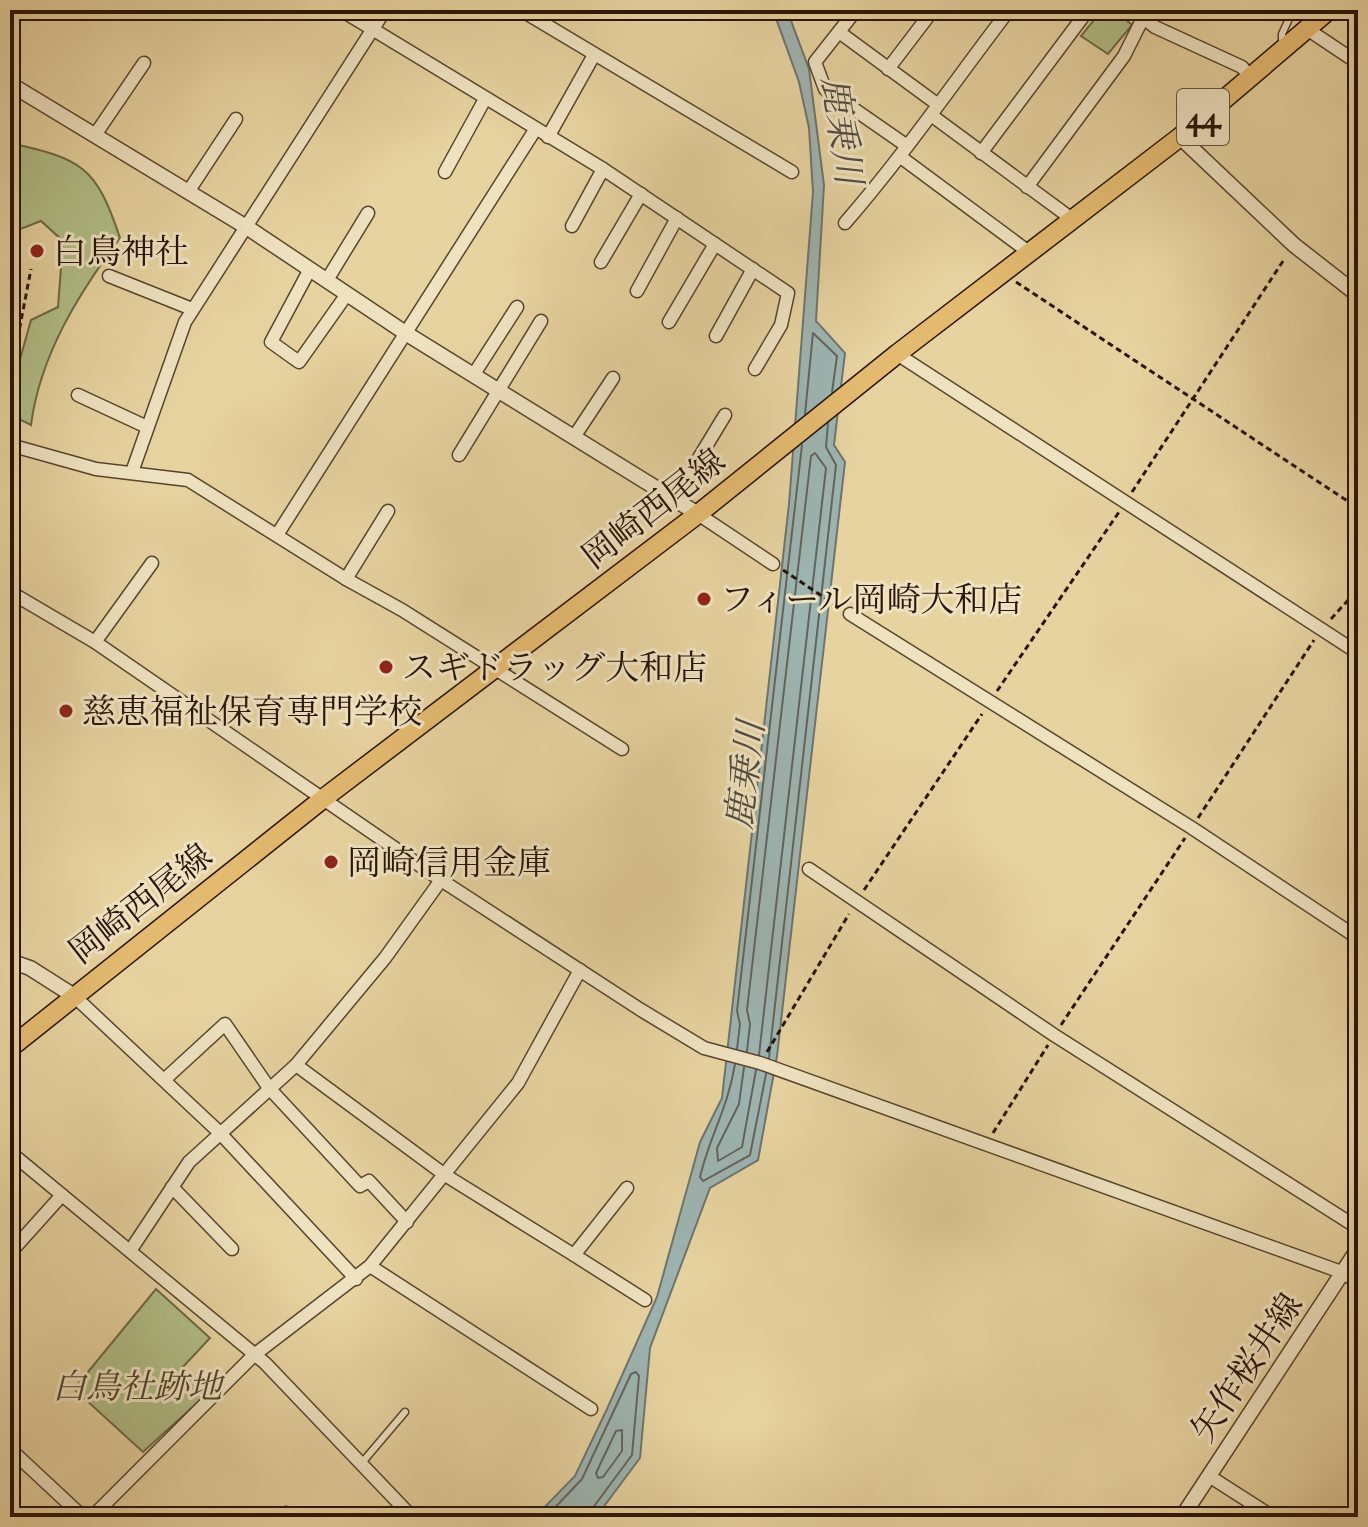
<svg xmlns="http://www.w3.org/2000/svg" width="1368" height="1527" viewBox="0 0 1368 1527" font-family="'IM FELL Double Pica','Noto Serif JP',serif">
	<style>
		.green { fill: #b1be87; stroke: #6d6946; stroke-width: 2 }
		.water { fill: #9db4b1; stroke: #6f746d; stroke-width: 2 }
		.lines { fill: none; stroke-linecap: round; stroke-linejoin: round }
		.shore { stroke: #63645c; stroke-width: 2 }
		.service-casing { stroke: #58442c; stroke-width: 9 }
		.minor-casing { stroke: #58442c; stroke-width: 15 }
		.tertiary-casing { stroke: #58442c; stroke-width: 17 }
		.primary-casing { stroke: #291406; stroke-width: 21 }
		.path { stroke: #291406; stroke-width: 3; stroke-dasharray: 6 4; stroke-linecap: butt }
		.service { stroke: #efe2c1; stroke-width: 6 }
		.minor { stroke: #efe2c1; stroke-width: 12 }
		.tertiary { stroke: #efe2c1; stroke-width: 14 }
		.primary { stroke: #e4ba70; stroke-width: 18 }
		.poi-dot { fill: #8f2418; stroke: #efe2c1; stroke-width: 3 }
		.labels { text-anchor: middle; stroke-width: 6; stroke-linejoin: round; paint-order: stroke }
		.shield { fill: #efe2c1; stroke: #64523e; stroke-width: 2 }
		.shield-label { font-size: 32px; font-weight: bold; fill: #291406 }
		.poi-label { font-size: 34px; fill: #291406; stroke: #efe2c1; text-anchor: start }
		.street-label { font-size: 34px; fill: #291406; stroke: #efe2c1 }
		.park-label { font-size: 34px; font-style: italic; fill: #52472d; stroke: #efe2c1 }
		.water-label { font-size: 36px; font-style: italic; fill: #524c42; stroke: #efe2c1 }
	</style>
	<rect width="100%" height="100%" fill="#e7d3a0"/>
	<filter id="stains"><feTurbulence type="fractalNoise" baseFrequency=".0025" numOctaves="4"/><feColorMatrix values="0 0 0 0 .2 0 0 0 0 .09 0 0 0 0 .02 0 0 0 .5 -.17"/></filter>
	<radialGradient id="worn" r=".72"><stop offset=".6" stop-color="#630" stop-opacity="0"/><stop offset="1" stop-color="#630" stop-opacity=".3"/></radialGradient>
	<g class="green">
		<polygon points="1102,10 1114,10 1132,25 1108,54 1081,36"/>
		<path d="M10 143C82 159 96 166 120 238 79 293 40 355 31 425L19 419 15 377 31 320 58 307 63 241 41 221 15 231 10 242Z"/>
		<polygon points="156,1289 210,1338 180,1370 207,1394 143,1452 74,1389"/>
	</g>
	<polygon class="water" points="773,10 787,10 809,69 824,185 816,321 845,353 834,445 845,462 777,1056 758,1160 710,1188 650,1348 640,1458 596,1517 535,1517 575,1476 607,1409 657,1297 700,1142 722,1098 789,504 813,192 809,128 799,82"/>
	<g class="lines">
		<g class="shore">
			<polyline points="805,414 813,333 837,356 832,392"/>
			<polyline points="737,1049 740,1024 737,1011 802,445"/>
			<polyline points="747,1051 750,1024 747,1010 811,456 815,453 826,468 759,1055"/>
			<polyline points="769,1058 836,465 826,447 828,423"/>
			<path d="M735 1064C728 1108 710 1135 700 1177L703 1181 750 1155 766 1074"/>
			<polyline points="744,1067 739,1104 717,1148 718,1161 742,1147 756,1070"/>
			<polygon points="622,1430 622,1451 603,1477 598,1478 596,1473 616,1431"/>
			<polyline points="546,1517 582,1479 631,1374 636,1372 639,1376 632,1455 592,1509 590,1517"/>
		</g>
		<defs>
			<g id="service">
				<polyline points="1282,44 1282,34 1293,10"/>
				<polyline points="360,1465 405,1412"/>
			</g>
			<g id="minor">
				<polyline points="341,10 603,169 788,293 781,325 755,369"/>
				<polyline points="521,10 792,172"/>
				<polyline points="856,10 815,62 825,89 907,146"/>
				<polyline points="1133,10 1155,27 1242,67 1250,77"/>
				<polyline points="1307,29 1358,63"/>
				<polyline points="839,32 937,104"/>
				<polyline points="888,69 933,10"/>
				<polyline points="931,115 1072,219"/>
				<polyline points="95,135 144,63"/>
				<polyline points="548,137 594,55"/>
				<polyline points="981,153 1088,10"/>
				<polyline points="902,158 1030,253"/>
				<polyline points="445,172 485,99"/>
				<polyline points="1027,187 1124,56 1143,18"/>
				<polyline points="188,192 236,119"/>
				<path d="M845 223C904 155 954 82 1009 10"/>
				<polyline points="572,226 603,169"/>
				<polyline points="601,262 641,194"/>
				<polyline points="310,269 271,342 299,362 347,294"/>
				<polyline points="109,276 192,309"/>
				<polyline points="327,280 368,213"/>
				<polyline points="637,291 677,218"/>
				<polyline points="669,322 715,244"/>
				<polyline points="716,336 753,269"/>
				<polyline points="897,354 1358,653"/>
				<polyline points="474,374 517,307"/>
				<polyline points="78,395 147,427"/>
				<polyline points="574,437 613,378"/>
				<polyline points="10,445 96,469 188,480 346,579 402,610 622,749"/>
				<polyline points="459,455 541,321"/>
				<polyline points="132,472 185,322 385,10"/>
				<polyline points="674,499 725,415"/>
				<polyline points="698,514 773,564"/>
				<polyline points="277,535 535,130"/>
				<polyline points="346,579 388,511"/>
				<polyline points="10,592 95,642 441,880 641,1010 704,1048 760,1063 1344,1273 1358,1283"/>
				<polyline points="850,614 1192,828 1358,938"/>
				<polyline points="95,642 152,563"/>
				<polyline points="809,869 1054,1035 1358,1228"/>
				<polyline points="74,996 219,1132 356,1279"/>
				<polyline points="296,1065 445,1175 574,1255 627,1188"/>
				<polyline points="164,1080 225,1024 269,1088 360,1186 369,1181 407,1222"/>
				<polyline points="10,1152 265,1363 412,1517"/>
				<polyline points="172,1187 232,1249"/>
				<polyline points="130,1251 189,1162 296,1065 385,958 441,880"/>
				<polyline points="10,1253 62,1195"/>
				<polyline points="574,1255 645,1300"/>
				<polyline points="370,1266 591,1409"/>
				<polyline points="10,1449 83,1517"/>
				<polyline points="1209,1476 1273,1517"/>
				<polyline points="286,1513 291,1517"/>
				<polyline points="92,1517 254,1355 370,1266 518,1083 580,970"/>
			</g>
			<g id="tertiary">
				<polyline points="10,84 248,228 407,334 698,514"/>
				<polyline points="1180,137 1294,245 1358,295"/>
				<polyline points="10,961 30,968 74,996"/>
				<polyline points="1182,1517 1358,1249"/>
			</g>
			<polyline id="primary" points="10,1048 324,798 698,514 897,354 1180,137 1329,10"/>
		</defs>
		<use href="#service" class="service-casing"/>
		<use href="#minor" class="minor-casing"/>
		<use href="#tertiary" class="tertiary-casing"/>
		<use href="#primary" class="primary-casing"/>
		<g class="path">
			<polyline points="1016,282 1358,508"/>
			<polyline points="10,378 31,269"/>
			<polyline points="1132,492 1285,258"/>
			<polyline points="783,570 840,608"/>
			<polyline points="1331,619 1358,589"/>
			<polyline points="997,691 1119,512"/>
			<polyline points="1198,818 1314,640"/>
			<polyline points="864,890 982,714"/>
			<polyline points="1061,1025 1185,838"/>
			<polyline points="767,1052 849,914"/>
			<polyline points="993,1133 1048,1045"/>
		</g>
		<use href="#service" class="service"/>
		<use href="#minor" class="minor"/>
		<use href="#tertiary" class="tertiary"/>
		<use href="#primary" class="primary"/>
	</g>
	<g class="poi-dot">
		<circle cx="37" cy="251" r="8"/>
		<circle cx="704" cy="599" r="8"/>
		<circle cx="386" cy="667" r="8"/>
		<circle cx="66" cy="711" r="8"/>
		<circle cx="331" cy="862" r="8"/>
	</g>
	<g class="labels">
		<rect class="shield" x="1177" y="89" width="52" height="56" rx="6"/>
		<g class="shield-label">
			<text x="1203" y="128">44</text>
		</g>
		<g class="poi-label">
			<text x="53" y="263">白鳥神社</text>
			<text x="720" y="611">フィール岡崎大和店</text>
			<text x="402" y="679">スギドラッグ大和店</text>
			<text x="82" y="723">慈恵福祉保育専門学校</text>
			<text x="347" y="874">岡崎信用金庫</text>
		</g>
		<g class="street-label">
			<text transform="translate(653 508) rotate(-38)" y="12">岡崎西尾線</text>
			<text transform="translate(140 903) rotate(-38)" y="12">岡崎西尾線</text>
			<text transform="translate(1246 1367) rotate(-56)" y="12">矢作桜井線</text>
		</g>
		<g class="park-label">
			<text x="137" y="1398">白鳥社跡地</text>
		</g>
		<g class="water-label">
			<text transform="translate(843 130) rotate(82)" y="13">鹿乗川</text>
			<text transform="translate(744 775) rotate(-83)" y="13">鹿乗川</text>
		</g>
	</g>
	<rect width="1368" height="1527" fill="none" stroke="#e7d3a0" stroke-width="40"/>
	<rect x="12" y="12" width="1344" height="1503" fill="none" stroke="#291406" stroke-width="4"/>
	<rect x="20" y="20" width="1328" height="1487" fill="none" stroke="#291406" stroke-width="2"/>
	<rect width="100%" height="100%" filter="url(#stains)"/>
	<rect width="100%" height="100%" fill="url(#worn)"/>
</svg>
